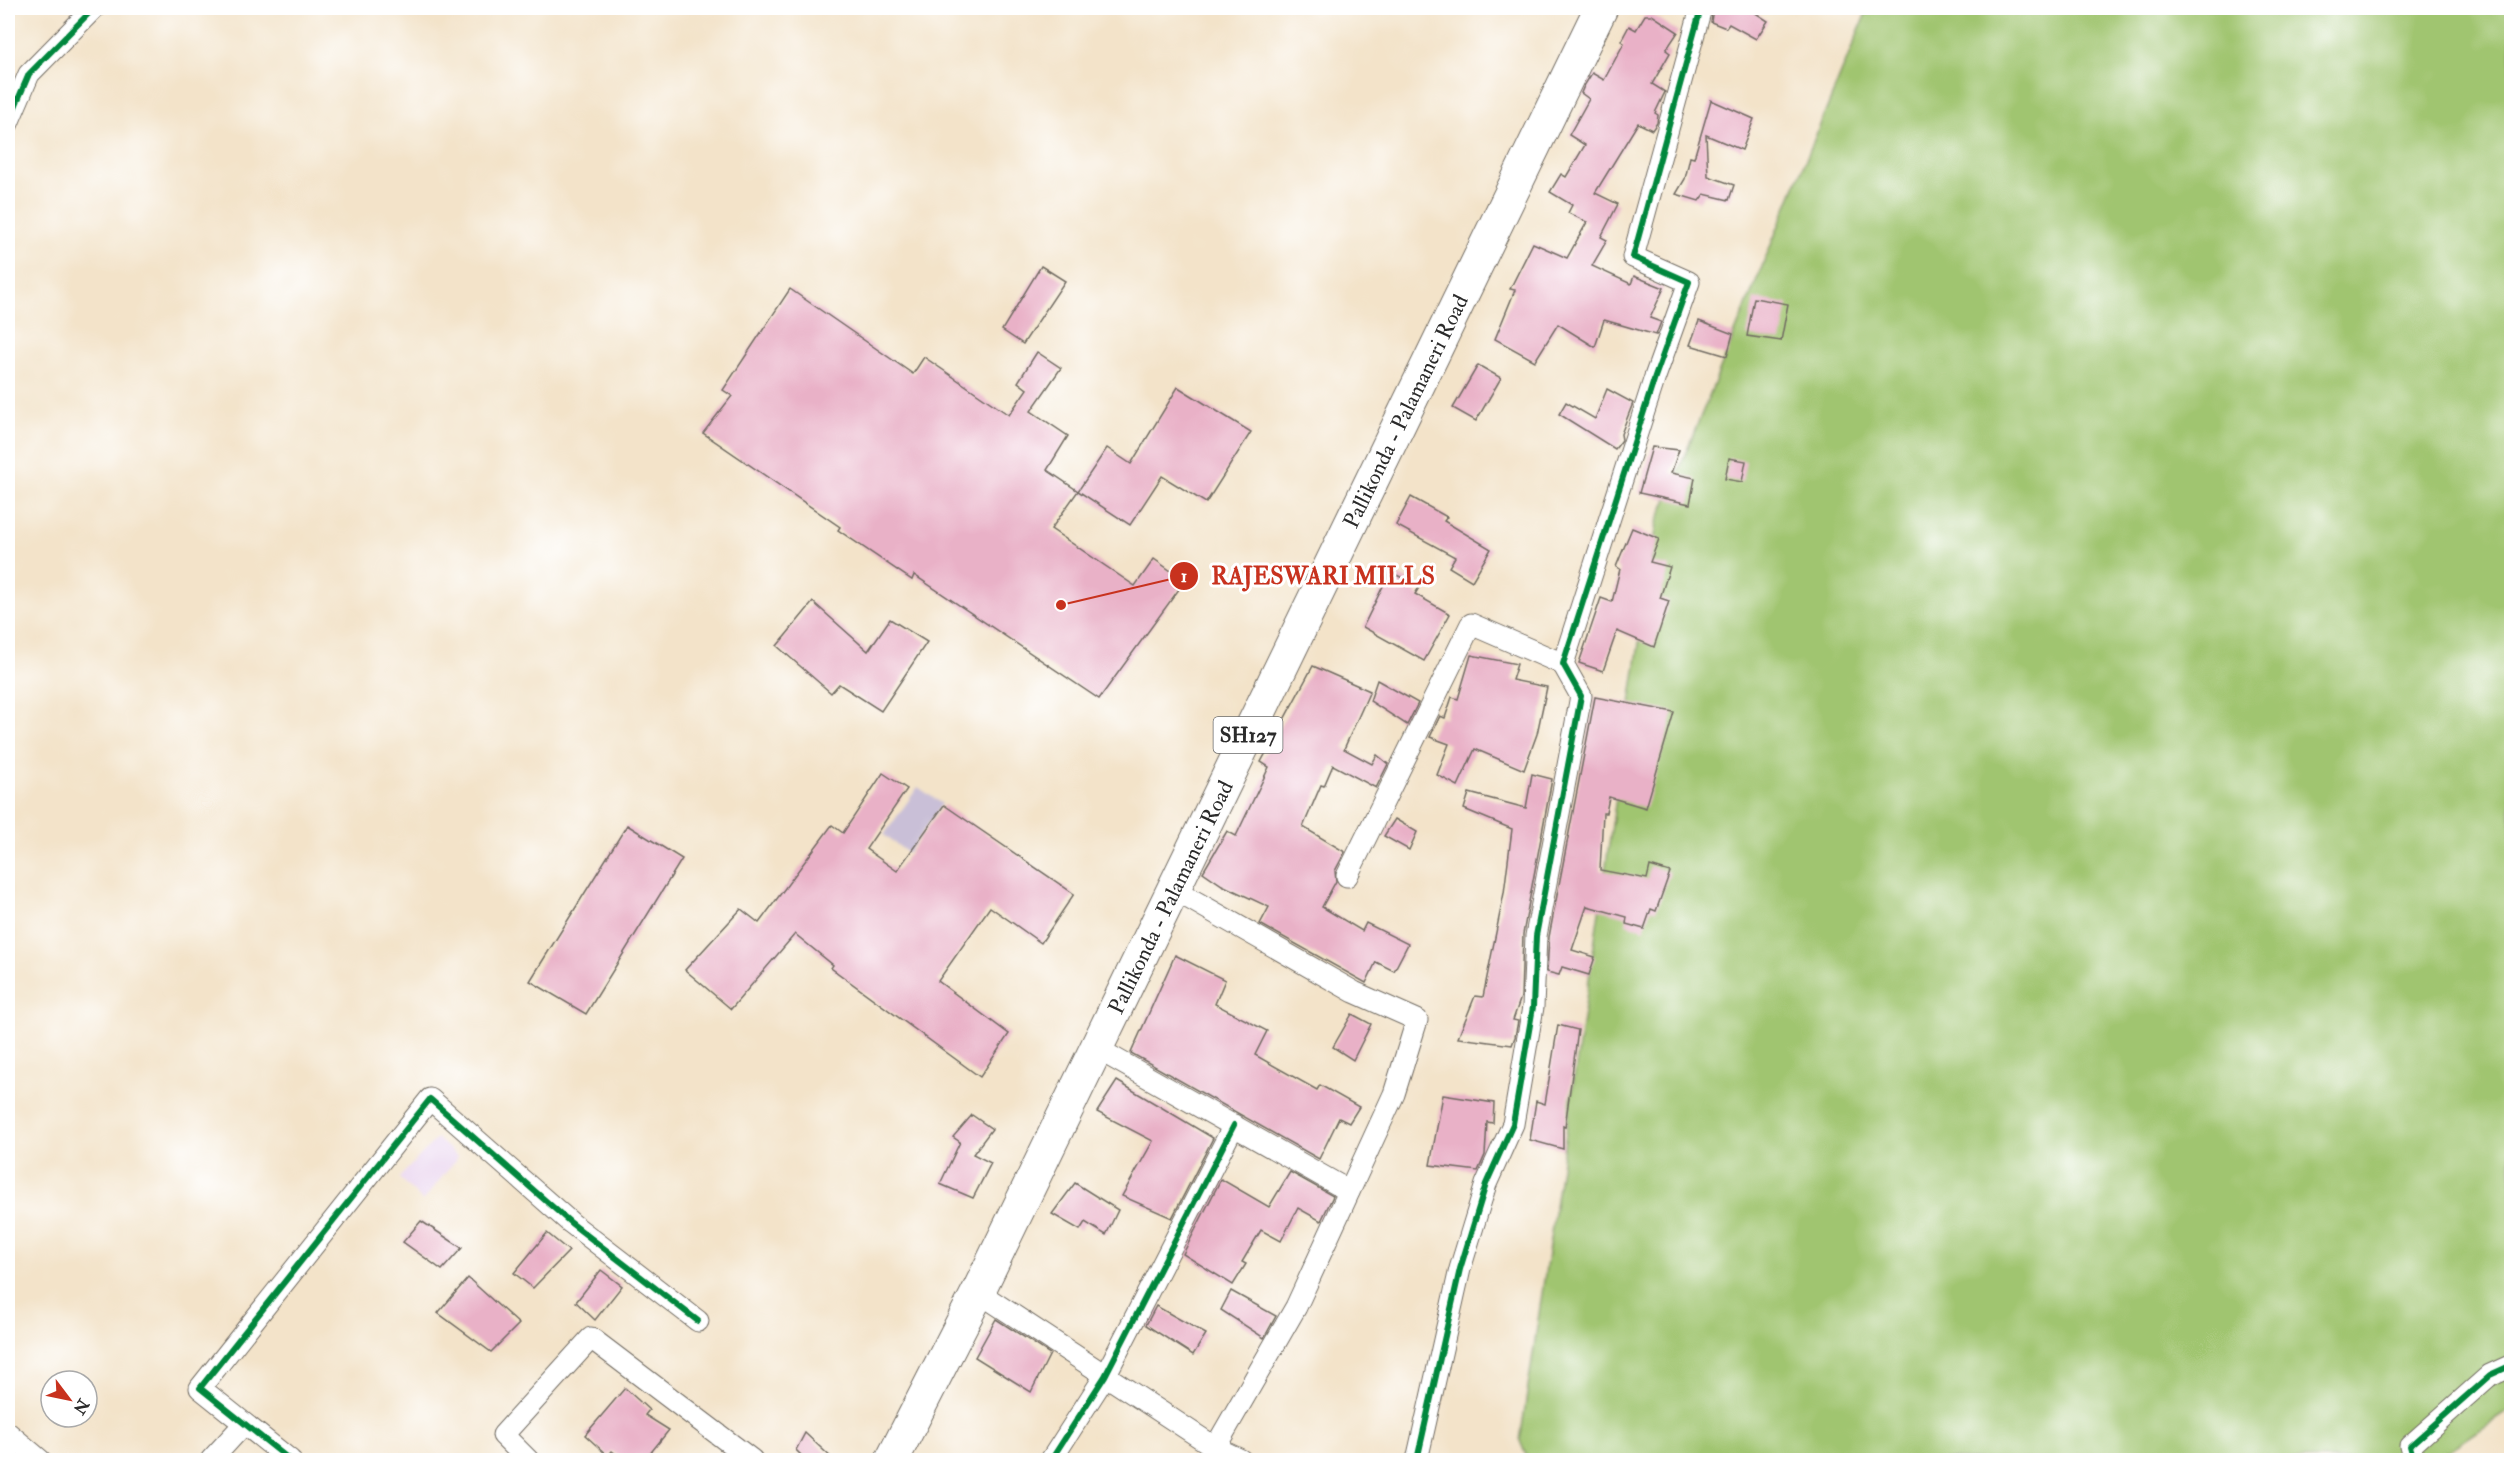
<svg xmlns="http://www.w3.org/2000/svg" width="2519" height="1468" viewBox="0 0 2519 1468" font-family="'IM FELL Double Pica',serif">
	<style>
		.built { fill: #e8d2ee }
		.industrial { fill: #c9bfd7 }
		.green { fill: #a0c56f; stroke: #66784d; stroke-width: 1.5 }
		.building { fill: #e9b1c7 }
		.lines { fill: none; stroke-linecap: round; stroke-linejoin: round }
		.street-casing { stroke: #716b62; stroke-width: 23 }
		.primary-casing { stroke: #716b62; stroke-width: 35 }
		.street { stroke: #fff; stroke-width: 21 }
		.primary { stroke: #fff; stroke-width: 33 }
		.cycleway-casing { stroke: #fff; stroke-width: 10 }
		.cycleway { stroke: #00873e; stroke-width: 6 }
		.labels { text-anchor: middle; stroke-width: 6; stroke-linejoin: round; paint-order: stroke }
		.shield { fill: #fff; stroke: #6b6b6b; stroke-width: 1.5 }
		.shield-label { font-size: 21px; font-weight: bold; fill: #2b2b2b }
		.street-label { font-size: 22px; fill: #2b2b2b; stroke: #fff }
		.leader { fill: none; stroke: #c8321e; stroke-width: 2 }
		.callout-dot { fill: #c8321e; stroke: #fff; stroke-width: 2 }
		.mark-label { font-size: 18px; text-anchor: middle; font-weight: bold; fill: #fff }
		.callout-label { font-size: 24px; text-anchor: middle; font-weight: bold; fill: #c8321e; stroke: #fff; stroke-width: 6; stroke-linejoin: round; paint-order: stroke }
	</style>
	<rect width="100%" height="100%" fill="#fff"/>
	<filter id="ink" filterUnits="userSpaceOnUse"><feTurbulence type="fractalNoise" baseFrequency=".0167" numOctaves="2"/><feDisplacementMap in="SourceGraphic" scale="12" xChannelSelector="R" yChannelSelector="G"/><feConvolveMatrix kernelMatrix="1 2 1 2 8 2 1 2 1" color-interpolation-filters="sRGB"/></filter>
	<filter id="wash" filterUnits="userSpaceOnUse"><feTurbulence type="fractalNoise" baseFrequency=".008" numOctaves="4" result="noise"/><feDisplacementMap in="SourceGraphic" scale="24" xChannelSelector="R" yChannelSelector="G"/><feGaussianBlur stdDeviation="1.35" result="paint"/><feColorMatrix in="noise" values="0 0 0 0 0 0 0 0 0 0 0 0 0 0 0 0 0 1.4 0 .05"/><feComposite in="paint" operator="in"/></filter>
	<g filter="url(#wash)">
		<rect width="100%" height="100%" fill="#f3e3c9"/>
		<polygon class="built" points="437,1138 458,1157 423,1201 399,1178"/>
		<polygon class="industrial" points="918,787 942,804 908,853 884,835"/>
		<polygon class="green" points="1868,8 2511,8 2511,1409 2435,1460 1528,1460 1520,1441 1657,523"/>
		<g id="blocks">
			<g class="building">
				<polygon points="1713,8 1748,8 1768,21 1756,39 1729,24 1726,28 1711,22"/>
				<polygon points="1645,15 1652,15 1678,32 1666,50 1670,53 1652,84 1665,92 1655,113 1658,115 1657,123 1652,130 1638,123 1595,193 1618,204 1601,237 1607,240 1592,266 1631,284 1634,276 1664,288 1650,318 1661,322 1656,335 1604,320 1595,347 1558,324 1535,361 1495,339 1515,290 1510,289 1533,243 1567,258 1587,222 1568,213 1572,205 1550,192 1561,174 1566,177 1585,145 1569,135 1589,99 1581,93 1584,86 1592,73 1604,80 1624,43 1621,41 1629,26 1636,30"/>
				<polygon points="1711,100 1754,119 1742,150 1706,135 1708,176 1734,185 1729,200 1704,194 1699,201 1676,194 1685,179 1690,157 1694,158"/>
				<polygon points="1041,266 1065,281 1023,344 1002,330"/>
				<polygon points="790,289 913,374 924,357 1009,415 1027,389 1018,382 1037,352 1061,368 1031,411 1068,436 1047,470 1078,491 1051,529 1135,586 1154,559 1185,581 1099,699 914,575 912,580 838,530 840,527 703,433 732,396 723,390"/>
				<polygon points="1754,298 1788,304 1781,341 1747,336"/>
				<polygon points="1699,321 1733,334 1727,356 1690,345"/>
				<polygon points="1478,365 1501,378 1476,421 1453,408"/>
				<polygon points="1178,387 1251,432 1206,503 1162,476 1130,525 1078,491 1107,448 1131,464"/>
				<polygon points="1607,389 1633,403 1621,434 1622,440 1615,449 1559,414 1566,402 1595,419"/>
				<polygon points="1652,447 1679,450 1671,473 1695,478 1690,504 1639,493"/>
				<polygon points="1729,458 1746,461 1742,482 1725,479"/>
				<polygon points="1411,497 1447,517 1444,521 1491,549 1472,581 1449,567 1455,557 1396,525"/>
				<polygon points="1632,528 1659,539 1650,562 1670,567 1660,598 1669,601 1654,647 1617,631 1603,671 1579,663 1601,598 1612,602 1620,569 1616,567"/>
				<polygon points="1390,572 1420,586 1415,594 1450,614 1424,661 1363,627"/>
				<polygon points="813,602 868,651 890,619 927,642 881,711 839,684 831,693 777,646"/>
				<polygon points="1471,655 1517,664 1512,680 1547,687 1537,734 1524,770 1475,749 1458,786 1437,775 1449,744 1430,737 1440,716 1445,718 1452,697 1458,699"/>
				<polygon points="1313,666 1370,691 1344,749 1372,764 1377,755 1388,764 1376,788 1333,765 1324,786 1321,785 1303,827 1345,852 1335,871 1336,881 1322,907 1362,931 1366,923 1408,944 1394,971 1376,962 1366,983 1260,924 1269,907 1222,885 1203,872 1227,831 1236,836 1269,767 1261,762"/>
				<polygon points="1377,680 1418,703 1407,725 1370,701"/>
				<polygon points="1595,697 1674,712 1646,808 1609,797 1606,813 1603,813 1600,870 1647,879 1650,866 1670,872 1656,911 1651,909 1644,929 1626,924 1627,917 1587,906 1572,950 1595,957 1589,975 1562,967 1559,975 1547,972 1549,937"/>
				<polygon points="883,773 907,789 866,849 897,871 944,805 1074,894 1041,943 990,907 938,981 1009,1034 980,1077 831,968 833,965 795,934 731,1009 685,970 741,909 759,923 832,825 843,833"/>
				<polygon points="1532,774 1552,779 1523,934 1521,997 1513,1020 1518,1021 1515,1037 1512,1045 1458,1038 1475,996 1483,997 1504,893 1512,829 1464,809 1469,793 1526,808"/>
				<polygon points="1395,819 1417,832 1409,850 1384,836"/>
				<polygon points="627,825 682,859 586,1014 530,981"/>
				<polygon points="1175,955 1225,980 1215,1004 1267,1031 1255,1055 1317,1090 1320,1085 1359,1107 1349,1123 1339,1118 1319,1159 1131,1053"/>
				<polygon points="1352,1014 1371,1024 1353,1060 1333,1047"/>
				<polygon points="1558,1025 1578,1030 1565,1127 1563,1126 1563,1149 1530,1140 1536,1101 1545,1104"/>
				<polygon points="1117,1081 1213,1138 1172,1218 1122,1196 1153,1141 1097,1112"/>
				<polygon points="1443,1095 1494,1103 1493,1123 1487,1122 1485,1155 1478,1171 1430,1165"/>
				<polygon points="972,1115 992,1129 973,1154 991,1163 973,1198 940,1184 960,1142 953,1137"/>
				<polygon points="1290,1172 1333,1196 1321,1221 1298,1208 1281,1241 1261,1230 1242,1262 1246,1264 1233,1285 1183,1254 1221,1179 1269,1207"/>
				<polygon points="1075,1183 1118,1210 1106,1235 1085,1222 1080,1230 1052,1214"/>
				<polygon points="421,1221 462,1248 442,1270 403,1242"/>
				<polygon points="547,1233 569,1251 533,1288 514,1273"/>
				<polygon points="601,1270 622,1286 595,1320 576,1302"/>
				<polygon points="468,1278 519,1324 491,1352 438,1313"/>
				<polygon points="1231,1291 1276,1316 1264,1338 1221,1310"/>
				<polygon points="1156,1306 1206,1334 1193,1355 1146,1325"/>
				<polygon points="996,1319 1050,1354 1031,1392 975,1357"/>
				<polygon points="625,1388 649,1410 645,1415 669,1430 644,1461 625,1461 612,1451 608,1456 585,1435"/>
				<polygon points="805,1433 835,1461 807,1461 796,1450"/>
			</g>
		</g>
	</g>
	<g filter="url(#ink)">
		<use href="#blocks" fill-opacity="0" stroke="#716b62" stroke-width="1.5"/>
		<g class="lines">
			<defs>
				<g id="street">
					<polyline points="8,123 29,74 94,8"/>
					<polyline points="1347,876 1471,624 1563,664"/>
					<polyline points="1173,889 1354,992 1417,1020 1394,1094 1296,1307 1208,1460"/>
					<polyline points="1096,1048 1349,1191"/>
					<polyline points="978,1292 1216,1448 1241,1460"/>
					<polyline points="8,1433 40,1460"/>
					<polyline points="211,1460 244,1424"/>
					<polyline points="290,1460 200,1388 430,1099 571,1223 698,1321"/>
					<polyline points="528,1460 503,1435 591,1338 752,1460"/>
					<polyline points="1051,1460 1105,1376 1234,1125"/>
					<polyline points="1417,1460 1460,1269 1486,1184 1513,1124 1533,1007 1536,936 1581,696 1563,664 1655,377 1689,282 1633,257 1701,8"/>
					<polyline points="2414,1460 2410,1446 2490,1375 2512,1365"/>
				</g>
				<polyline id="primary" points="892,1460 978,1292 1601,8"/>
			</defs>
			<use href="#street" class="street-casing"/>
			<use href="#primary" class="primary-casing"/>
			<use href="#street" class="street"/>
			<use href="#primary" class="primary"/>
			<defs>
				<g id="cycleway">
					<polyline points="8,123 29,74 94,8"/>
					<polyline points="290,1460 200,1388 430,1099 571,1223 698,1321"/>
					<polyline points="1051,1460 1105,1376 1234,1125"/>
					<polyline points="1417,1460 1460,1269 1486,1184 1513,1124 1533,1007 1536,936 1581,696 1563,664 1655,377 1689,282 1633,257 1701,8"/>
					<polyline points="2414,1460 2410,1446 2490,1375 2512,1365"/>
				</g>
			</defs>
			<use href="#cycleway" class="cycleway-casing"/>
			<use href="#cycleway" class="cycleway"/>
		</g>
	</g>
	<g class="labels">
		<rect class="shield" x="1213.5" y="717" width="69" height="36" rx="4.5"/>
		<g class="shield-label">
			<text x="1248" y="742">SH127</text>
		</g>
		<g class="street-label">
			<text transform="translate(1405 411) rotate(-64)" y="8">Pallikonda - Palamaneri Road</text>
			<text transform="translate(1170 897) rotate(-64)" y="8">Pallikonda - Palamaneri Road</text>
		</g>
	</g>
	<path class="leader" d="M1061 605L1184 576"/>
	<g class="callout-dot">
		<circle cx="1061" cy="605" r="6"/>
		<circle cx="1184" cy="576" r="15"/>
	</g>
	<g class="mark-label">
		<text x="1184" y="582">1</text>
	</g>
	<g class="callout-label">
		<text x="1323" y="584">RAJESWARI MILLS</text>
	</g>
	<rect width="2519" height="1468" fill="none" stroke="#fff" stroke-width="30"/>
	<g transform="translate(69 1399) rotate(122)"><circle r="28" fill="#ffffff" stroke="#aaaaaa" stroke-width="1.5"/>
	<path d="M0-4.5L10 22L0 15L-10 22Z" fill="#c8321e"/>
	<text y="-9" font-size="16" font-weight="bold" text-anchor="middle" fill="#2b2b2b">N</text>
	</g>
</svg>
